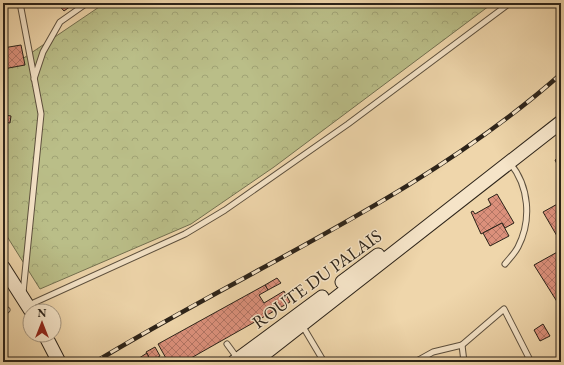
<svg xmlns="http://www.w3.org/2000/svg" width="564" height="365" viewBox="0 0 564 365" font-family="'EB Garamond',serif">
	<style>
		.forest { fill: url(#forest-crowns); stroke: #737050 }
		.building { fill: url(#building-cross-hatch); stroke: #2c2319 }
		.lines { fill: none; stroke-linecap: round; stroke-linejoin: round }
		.service-casing { stroke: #5d503e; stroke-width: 7 }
		.secondary-casing { stroke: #2c2319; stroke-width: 15 }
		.service { stroke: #f5e4c8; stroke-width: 5 }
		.secondary { stroke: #f5e4c8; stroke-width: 13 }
		.rail-casing { stroke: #2c2319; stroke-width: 4.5 }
		.rail { stroke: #f5e4c8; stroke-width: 3; stroke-dasharray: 9; stroke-linecap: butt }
		.labels { text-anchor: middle; stroke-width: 3; stroke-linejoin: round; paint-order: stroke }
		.street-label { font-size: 18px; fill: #2c2319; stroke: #f5e4c8 }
	</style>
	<defs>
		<pattern id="forest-crowns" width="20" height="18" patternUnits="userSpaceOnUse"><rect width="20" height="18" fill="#babe88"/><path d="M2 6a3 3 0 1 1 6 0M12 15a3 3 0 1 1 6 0" fill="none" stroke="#a0a375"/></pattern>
		<pattern id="building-cross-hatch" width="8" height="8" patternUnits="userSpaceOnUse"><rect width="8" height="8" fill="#db907b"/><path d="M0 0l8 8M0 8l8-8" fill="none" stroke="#b27564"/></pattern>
	</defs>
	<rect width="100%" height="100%" fill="#efd6ab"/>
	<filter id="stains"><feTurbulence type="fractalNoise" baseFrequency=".005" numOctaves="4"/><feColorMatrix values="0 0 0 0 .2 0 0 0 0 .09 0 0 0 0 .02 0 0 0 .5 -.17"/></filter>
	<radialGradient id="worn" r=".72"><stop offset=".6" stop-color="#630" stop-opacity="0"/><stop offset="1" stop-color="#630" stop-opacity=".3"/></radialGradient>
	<polygon class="forest" points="105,3 493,3 274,167 191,224 40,289 3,230 3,72"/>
	<g class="building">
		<polygon points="57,3 75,3 64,11"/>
		<polygon points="21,45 25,65 3,69 3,48"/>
		<polygon points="5,115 11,116 10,123 4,122"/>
		<polygon points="561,157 561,167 559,168 555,160"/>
		<polygon points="497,194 514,223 505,228 502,223 481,234 471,212 473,211 475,214 491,205 488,199"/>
		<polygon points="561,202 561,234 557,236 543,212"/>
		<polygon points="502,223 509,236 490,246 483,233"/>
		<polygon points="561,250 561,308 534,265"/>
		<polygon points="277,278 281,283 268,290 265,285"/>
		<polygon points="265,285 268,290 259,295 264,303 284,291 290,302 184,362 164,362 167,360 158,344"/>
		<polygon points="543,324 550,336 540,341 534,330"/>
		<polygon points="155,347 160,356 151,361 146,352"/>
		<polygon points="147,353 151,362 133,362"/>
	</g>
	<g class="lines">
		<defs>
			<g id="service">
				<polyline points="20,3 41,114 23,293"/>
				<polyline points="34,79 43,52 60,22 87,3"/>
				<path d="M505 264C509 259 515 253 518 247 532 220 529 186 510 163"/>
				<polyline points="29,305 185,234 225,210 348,124 510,3"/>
				<polyline points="3,308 7,310"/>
				<polyline points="302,325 324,362"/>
				<polyline points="227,344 238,359"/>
				<polyline points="462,345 464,362"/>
				<polyline points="415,362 433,352 462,345 504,309 531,362"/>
			</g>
			<g id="secondary">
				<polyline points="3,267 31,311"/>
				<polyline points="342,282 378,255"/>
				<polyline points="45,335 59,362"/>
				<polyline points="234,362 322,297"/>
				<polyline points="254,362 561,122"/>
			</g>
		</defs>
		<use href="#service" class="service-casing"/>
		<use href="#secondary" class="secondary-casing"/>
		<use href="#service" class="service"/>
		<use href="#secondary" class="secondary"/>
		<defs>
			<path id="rail" d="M95 362C250 268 423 196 561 74"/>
		</defs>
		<use href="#rail" class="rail-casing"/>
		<use href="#rail" class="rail"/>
	</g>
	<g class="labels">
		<g class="street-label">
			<text transform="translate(317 279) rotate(-36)" y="6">ROUTE DU PALAIS</text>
		</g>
	</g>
	<rect width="564" height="365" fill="none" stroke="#efd6ab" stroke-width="16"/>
	<rect x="4" y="4" width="556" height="357" fill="none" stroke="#2c2319" stroke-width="2"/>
	<rect x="8" y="8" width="548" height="349" fill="none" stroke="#2c2319"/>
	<g transform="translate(42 323)"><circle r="19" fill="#f5e4c8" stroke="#a59782"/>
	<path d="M0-3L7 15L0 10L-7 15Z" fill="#8f2418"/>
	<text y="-6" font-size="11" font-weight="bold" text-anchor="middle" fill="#2c2319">N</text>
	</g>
	<rect width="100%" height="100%" filter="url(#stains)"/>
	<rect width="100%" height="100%" fill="url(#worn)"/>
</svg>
